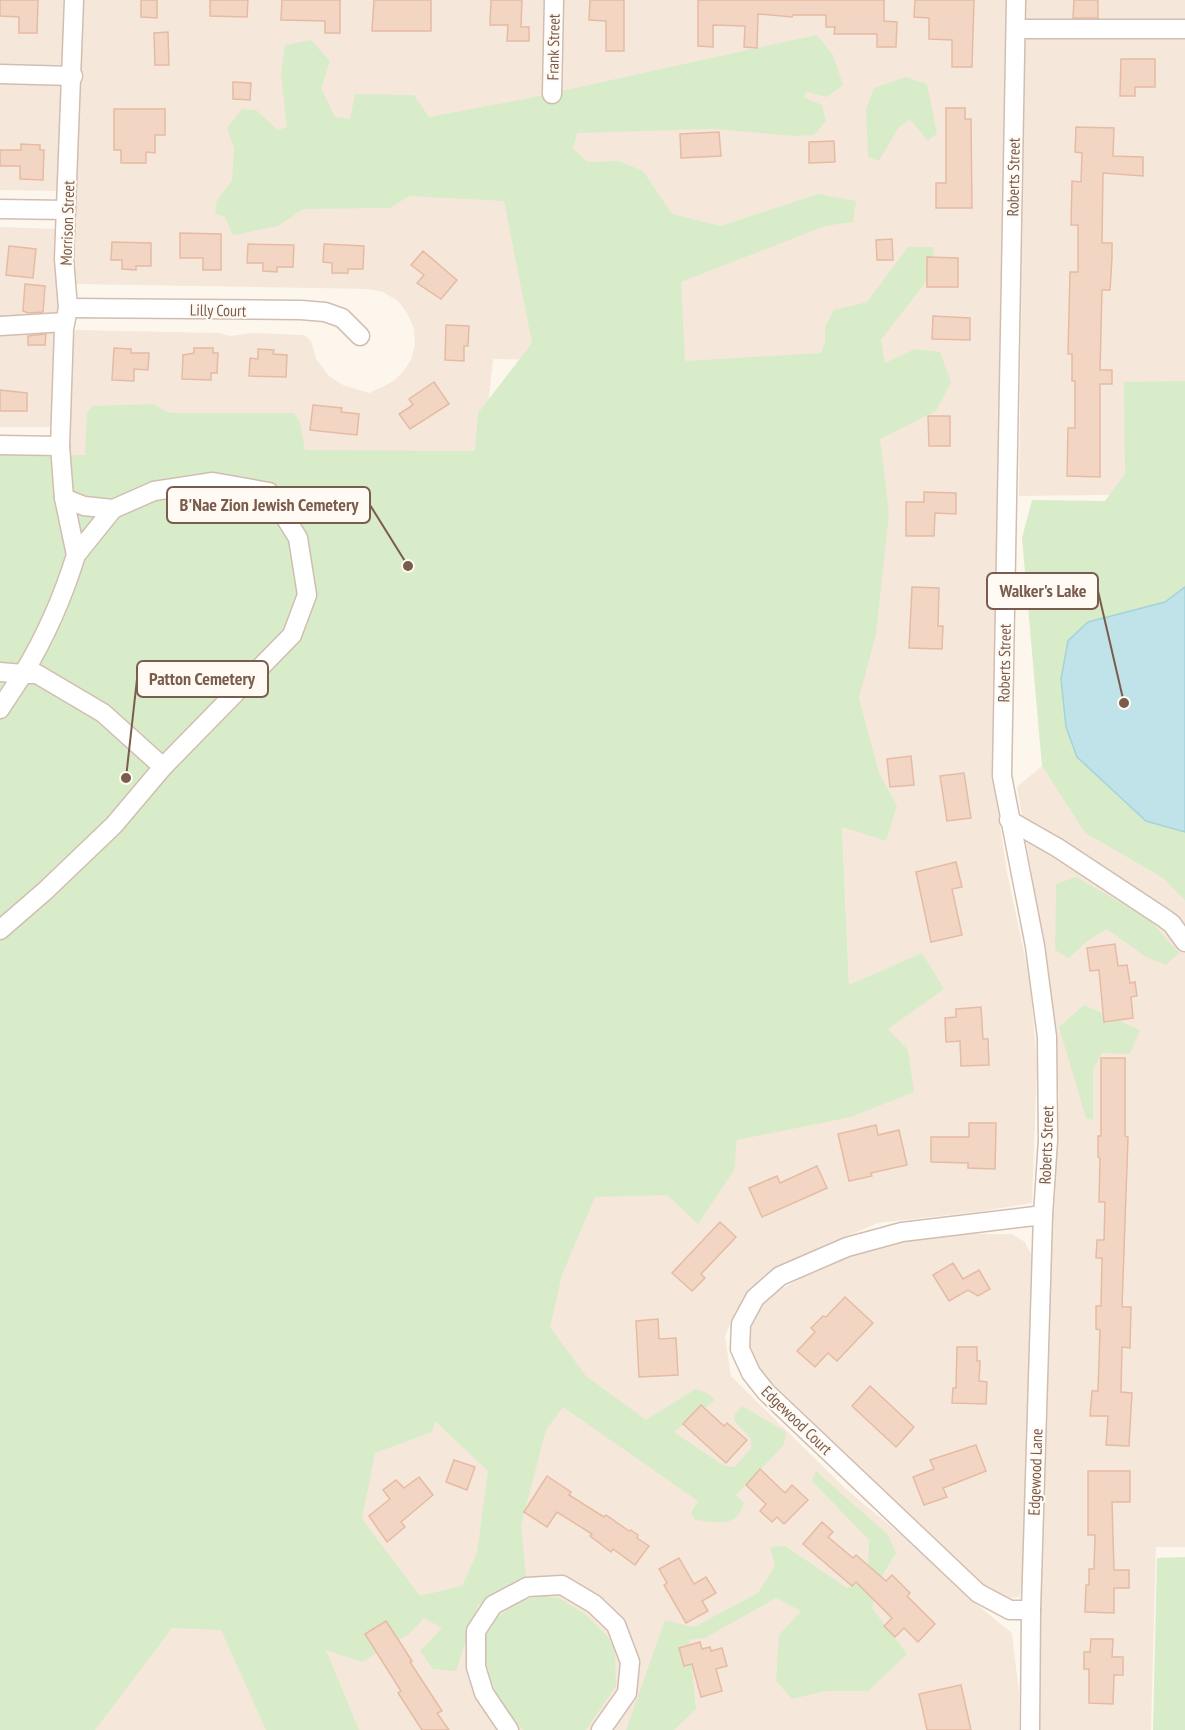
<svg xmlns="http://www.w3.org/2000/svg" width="1185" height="1730" viewBox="0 0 1185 1730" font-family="'PT Sans Narrow',sans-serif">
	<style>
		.residential { fill: #f5e8da }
		.green { fill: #d8ecc9; fill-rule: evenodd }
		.water { fill: #bfe3e8; stroke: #a5d3da; stroke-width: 1.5 }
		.building { fill: #f3d5c3; stroke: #e6bba3; stroke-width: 1.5 }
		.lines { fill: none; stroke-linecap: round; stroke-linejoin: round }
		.minor-casing { stroke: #d1beb0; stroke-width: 21 }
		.minor { stroke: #fff; stroke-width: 18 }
		.labels { text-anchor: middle; stroke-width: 4.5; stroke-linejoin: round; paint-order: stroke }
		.street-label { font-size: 16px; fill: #7a5c4d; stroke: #fffaf3 }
		.leader { fill: none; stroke: #7a5c4d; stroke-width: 2 }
		.callout-dot { fill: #7a5c4d; stroke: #fffaf3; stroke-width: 2 }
		.callout { fill: #fffaf3; stroke: #7a5c4d; stroke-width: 2 }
		.callout-label { font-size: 18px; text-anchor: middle; font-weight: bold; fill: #7a5c4d }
	</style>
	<rect width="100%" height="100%" fill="#fdf6ec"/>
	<g class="residential">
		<polygon points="0,0 65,0 61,191 0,190"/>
		<polygon points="81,0 1006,0 1004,83 1002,470 992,772 1007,872 1030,980 1037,1064 1032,1203 983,1211 878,1223 823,1246 772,1270 735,1312 725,1336 731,1376 846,1489 929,1558 975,1603 1012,1633 1019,1693 1019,1730 0,1730 468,1297 849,985 842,827 851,363 493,359 482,463 67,456 72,339 76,330 219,333 230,336 253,333 304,335 311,341 316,359 329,376 343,385 369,393 392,382 403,372 411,360 415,345 414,328 407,313 398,301 383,292 369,289 76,284 73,261"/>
		<polygon points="1025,0 1185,0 1185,494 1019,496"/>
		<polygon points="0,227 57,229 54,266 58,282 53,427 0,427"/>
		<polygon points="1042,766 1085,833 1163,878 1185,901 1185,1547 1156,1547 1151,1730 1038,1730 1044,1388 1059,1095 1049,973 1017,787"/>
		<polygon points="953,1234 1012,1234 1025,1242 1032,1256 1024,1584 1019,1597 1007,1599 992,1593 759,1377 749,1346 753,1316 768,1297 820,1267 880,1244"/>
	</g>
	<g class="green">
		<path d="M817 35 833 55 843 85 827 97 807 92 803 97 822 105 826 121 814 135 795 136 714 129 577 133 573 149 588 162 619 161 643 171 672 214 721 226 818 194 856 201 853 222 825 226 681 282 685 361 821 353 825 343V327L834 310 867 302 908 247H934L931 275 881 340 885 363 915 349 940 352 951 382 936 411 880 439 889 513 876 634 859 698 879 773 897 806 886 841 842 827 849 985 922 953 944 989 888 1029 908 1050 914 1092 851 1117 737 1140 734 1170 698 1224 667 1195 595 1197 562 1275 550 1327 586 1376 646 1420 696 1389 707 1393 715 1400 674 1432 724 1466 735 1467 751 1448V1439L734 1420 735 1414 742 1406 786 1432 784 1445 736 1495 744 1503C736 1529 718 1522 695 1520L691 1513 698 1501 563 1407 546 1430 521 1525 526 1577 478 1605 456 1671 433 1669 420 1651 442 1628 424 1618 409 1634 362 1662 326 1650 359 1730H266L221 1630 172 1628 95 1730H0V455H85L87 413 93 406 152 404 170 413H294L300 422 305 450 475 451 478 413 532 343 504 201 409 196 390 208 303 209 278 226 233 235 225 217 215 214 217 200 232 181 234 148 227 128 242 109 256 110 278 130 287 127 281 74 285 45 311 40 330 61 321 88 335 117 350 119 355 94 414 95 429 117 525 99ZM435 1421 488 1471 477 1553 462 1586 420 1596 362 1519 375 1453 432 1432Z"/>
		<polygon points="906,77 927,84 937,133 928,141 910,119 898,128 879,161 868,157 866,109 874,88"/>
		<polygon points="1185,381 1185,587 1165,602 1133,611 1146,821 1185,832 1185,901 1163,878 1085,833 1042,766 1022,538 1032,500 1105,501 1125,474 1124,382"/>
		<polygon points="1076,877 1149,919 1179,953 1166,965 1146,957 1107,929 1087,941 1069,958 1055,950 1056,884"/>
		<polygon points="1084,1005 1140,1030 1130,1054 1102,1053 1093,1070 1093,1120 1086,1118 1059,1027"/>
		<polygon points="816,1471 888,1535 896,1553 883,1574 872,1608 907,1654 868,1691 826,1691 792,1699 776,1681 779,1635 801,1611 776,1598 705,1638 689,1640 696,1709 674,1730 626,1730 665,1620 694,1627 758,1593 775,1566 770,1547 785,1546 847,1588 868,1579 869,1540 812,1481"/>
		<polygon points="1185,1557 1185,1730 1153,1730 1157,1558"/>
		<polygon points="541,1596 559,1598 585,1614 607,1636 615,1650 616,1686 586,1730 523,1730 497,1696 488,1673 483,1640 496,1618 520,1601"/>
	</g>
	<polygon class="water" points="1185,587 1185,832 1146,821 1077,757 1066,727 1061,679 1068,641 1088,622 1165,602"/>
	<g class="building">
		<polygon points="0,0 38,0 37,33 19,33 19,17 0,16"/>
		<polygon points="141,0 157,0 157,18 141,17"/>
		<polygon points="210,0 248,0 247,17 210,16"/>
		<polygon points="282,0 340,0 340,33 325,33 325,21 281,20"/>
		<polygon points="374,0 431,0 431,31 372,31"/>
		<polygon points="491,0 522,0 521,27 529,27 529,41 507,41 508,25 490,25"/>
		<polygon points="590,0 624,0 624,51 606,51 606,21 589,20"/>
		<polygon points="698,0 884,0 884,21 897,22 896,47 877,47 877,34 834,34 835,27 826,27 826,15 793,15 792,17 758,14 757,48 744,47 745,26 713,25 713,47 698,46"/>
		<polygon points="915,0 974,0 972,67 952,67 952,40 929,39 929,18 914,17"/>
		<polygon points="1074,0 1098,0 1098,18 1073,18"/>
		<polygon points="168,32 169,65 155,65 154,33"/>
		<polygon points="1121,59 1155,59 1155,87 1135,87 1135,96 1120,96"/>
		<polygon points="233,82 251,83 250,100 233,99"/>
		<polygon points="946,108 965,108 965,119 971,119 972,208 936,208 936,183 946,183"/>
		<polygon points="114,109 165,109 165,135 155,135 155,153 146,152 146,163 121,163 121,150 114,150"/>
		<polygon points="1076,127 1114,128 1113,156 1143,157 1143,176 1103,173 1102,243 1112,243 1112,258 1110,290 1102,290 1100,370 1112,370 1112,384 1100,384 1100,477 1067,476 1068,428 1075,428 1075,381 1072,381 1072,354 1068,354 1070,272 1078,272 1078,225 1071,225 1072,181 1081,182 1082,153 1075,152"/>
		<polygon points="719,132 721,156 681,158 680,134"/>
		<polygon points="834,141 835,162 809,163 809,142"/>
		<polygon points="21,144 40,145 40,150 44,150 43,180 20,179 20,166 0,166 0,150 21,150"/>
		<polygon points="180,233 221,234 221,270 203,270 203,258 180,258"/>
		<polygon points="892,239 893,260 877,260 876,240"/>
		<polygon points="112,242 151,243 151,266 136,266 136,270 122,269 122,260 111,260"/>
		<polygon points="248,244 294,245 293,267 277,267 277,272 263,271 263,263 247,263"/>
		<polygon points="324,244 364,246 363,269 348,269 348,273 332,273 332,263 323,262"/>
		<polygon points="9,246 36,249 33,278 6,275"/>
		<polygon points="423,251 457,280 441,299 417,283 424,275 411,265"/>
		<polygon points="927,257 958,258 958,287 927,287"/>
		<polygon points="25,284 45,286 43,312 28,313 23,311"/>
		<polygon points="933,316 970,318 970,340 932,339"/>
		<polygon points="446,325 469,326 468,346 464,346 464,361 445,360"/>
		<polygon points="46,334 45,345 28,345 28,336"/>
		<polygon points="114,348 131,349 131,353 149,353 148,370 134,369 134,381 112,380"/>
		<polygon points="194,348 213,348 213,353 218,353 217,373 211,373 211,380 182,379 183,355 194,353"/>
		<polygon points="258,349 274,350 273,354 287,355 286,377 249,376 250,358 258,359"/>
		<polygon points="434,382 449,404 410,429 399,414 413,405 409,399"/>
		<polygon points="0,390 27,393 27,411 0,411"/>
		<polygon points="313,405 342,408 341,412 359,414 357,435 310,430"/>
		<polygon points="928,416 950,416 950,446 929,446"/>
		<polygon points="924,492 956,493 956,514 935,513 934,536 906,536 906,502 924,502"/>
		<polygon points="912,587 939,588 938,626 943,626 942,649 909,648"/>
		<polygon points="911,756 914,785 890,787 887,759"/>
		<polygon points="964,773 971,818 947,821 940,776"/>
		<polygon points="956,862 962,887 952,889 962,935 931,942 916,872"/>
		<polygon points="1115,944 1118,966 1127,965 1130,983 1135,982 1137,996 1131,997 1133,1018 1104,1022 1099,970 1090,971 1087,948"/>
		<polygon points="981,1007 983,1039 988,1039 989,1065 961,1066 960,1041 946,1042 945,1018 956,1017 956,1009"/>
		<polygon points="1101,1058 1125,1058 1125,1136 1128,1137 1122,1307 1131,1307 1130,1348 1122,1347 1121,1392 1132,1393 1129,1446 1106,1445 1108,1416 1090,1416 1092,1391 1098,1391 1100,1330 1096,1329 1096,1306 1101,1306 1102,1258 1096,1258 1097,1240 1104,1240 1105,1202 1099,1202 1100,1158 1098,1157 1098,1136 1101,1136"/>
		<polygon points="969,1123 996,1123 995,1169 968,1168 968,1163 931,1162 931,1137 969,1137"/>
		<polygon points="876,1125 878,1135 899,1130 907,1165 871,1173 872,1176 849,1181 838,1134"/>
		<polygon points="817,1166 827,1188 762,1217 749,1188 777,1176 780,1183"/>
		<polygon points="720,1222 736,1237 701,1274 705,1278 692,1291 672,1273"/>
		<polygon points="953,1263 963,1279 979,1270 990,1289 978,1296 968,1290 949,1301 933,1275"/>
		<polygon points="845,1297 873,1323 837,1361 828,1353 815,1367 797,1351 815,1332 811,1328 823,1316 826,1317"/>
		<polygon points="658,1319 659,1339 676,1338 678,1375 639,1377 636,1321"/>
		<polygon points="957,1347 977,1347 977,1361 980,1361 979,1381 987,1382 986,1404 952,1403 953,1388 956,1388"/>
		<polygon points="870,1386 914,1427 896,1447 852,1406"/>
		<polygon points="701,1405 724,1426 727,1423 747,1440 726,1463 683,1424"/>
		<polygon points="976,1445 986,1471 943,1488 947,1497 924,1505 913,1477 934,1469 930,1460"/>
		<polygon points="454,1460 475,1467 467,1490 446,1482"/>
		<polygon points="760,1469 785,1493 792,1485 808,1500 784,1524 777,1517 772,1522 760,1511 766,1504 746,1485"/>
		<polygon points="1088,1471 1130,1471 1130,1502 1112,1502 1114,1570 1129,1570 1129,1588 1114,1588 1114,1613 1085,1612 1086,1585 1089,1585 1089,1569 1094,1569 1095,1535 1088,1535"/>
		<polygon points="547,1476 571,1492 569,1495 604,1517 606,1515 629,1531 631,1530 638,1535 637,1538 649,1546 635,1565 613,1549 611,1552 590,1536 592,1534 557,1512 547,1527 524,1512"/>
		<polygon points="419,1477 433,1495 401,1522 405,1527 387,1542 369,1516 390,1499 383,1490 396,1480 404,1488"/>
		<polygon points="822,1522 833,1532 828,1537 853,1558 856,1555 886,1581 892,1575 910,1593 907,1596 935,1624 918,1642 904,1628 895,1637 884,1626 892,1618 856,1582 852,1586 803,1544"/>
		<polygon points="679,1558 694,1584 706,1577 716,1593 702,1601 708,1611 686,1623 664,1585 667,1583 659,1569"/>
		<polygon points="386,1621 412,1661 410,1662 442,1711 437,1713 449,1730 422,1730 398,1693 401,1691 365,1634"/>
		<polygon points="1091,1639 1113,1639 1112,1657 1123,1657 1123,1675 1114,1675 1113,1704 1089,1703 1089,1669 1084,1669 1084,1652 1090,1652"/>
		<polygon points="700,1642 702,1649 710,1647 711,1651 722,1648 727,1666 716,1669 722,1691 701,1697 692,1664 684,1666 679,1648"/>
		<polygon points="961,1685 971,1730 927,1730 919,1694"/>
	</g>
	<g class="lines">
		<defs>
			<g id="minor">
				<polyline points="1016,0 1002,776 1035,946 1047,1037 1048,1140 1043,1215 1031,1610 1030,1730"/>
				<polyline points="1016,29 1185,29"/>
				<polyline points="0,74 73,76"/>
				<polyline points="552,94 554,0"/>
				<polyline points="0,209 66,210"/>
				<polyline points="68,308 301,310 325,312 342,318 360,336"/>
				<polyline points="0,326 65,322"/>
				<polyline points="0,445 60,446"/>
				<polyline points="64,498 84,506 113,509"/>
				<path d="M0 672 23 674C46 636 63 597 76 555"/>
				<polyline points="0,709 23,674 37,674 103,713 163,767"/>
				<polyline points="1009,820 1058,848 1164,918 1172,924 1185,942"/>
				<polyline points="0,930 45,891 114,825 163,767 292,635 307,595 298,538 269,492 213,482 154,491 113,509 76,555 64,498 60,446 64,329 68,308 64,259 74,0"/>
				<polyline points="1031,1610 1010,1610 978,1593 766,1392 751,1373 740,1349 741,1324 755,1298 780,1276 847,1247 902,1232 1043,1215"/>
				<polyline points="509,1730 484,1693 476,1667 476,1631 493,1605 527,1587 562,1585 594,1604 616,1625 630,1662 627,1693 601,1730"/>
			</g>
		</defs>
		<use href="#minor" class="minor-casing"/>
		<use href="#minor" class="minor"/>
	</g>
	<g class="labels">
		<g class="street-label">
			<text transform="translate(553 47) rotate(-89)" y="6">Frank Street</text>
			<text transform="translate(1013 177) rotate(-89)" y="6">Roberts Street</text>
			<text transform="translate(67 223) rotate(-88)" y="6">Morrison Street</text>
			<text transform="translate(218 310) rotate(1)" y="6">Lilly Court</text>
			<text transform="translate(1004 663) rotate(-89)" y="6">Roberts Street</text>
			<text transform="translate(1046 1145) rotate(-88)" y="6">Roberts Street</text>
			<text transform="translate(797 1420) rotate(44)" y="6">Edgewood Court</text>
			<text transform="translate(1035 1472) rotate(-88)" y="6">Edgewood Lane</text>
		</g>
	</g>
	<path class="leader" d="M408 566L370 505M1124 703L1098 591M126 778L137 679"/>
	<g class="callout-dot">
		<circle cx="408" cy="566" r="6"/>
		<circle cx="1124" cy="703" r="6"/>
		<circle cx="126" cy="778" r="6"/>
	</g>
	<g class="callout">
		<rect x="167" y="487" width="203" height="36" rx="6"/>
		<rect x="987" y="573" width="111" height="36" rx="6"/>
		<rect x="137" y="661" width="131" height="36" rx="6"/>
	</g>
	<g class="callout-label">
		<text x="269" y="511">B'Nae Zion Jewish Cemetery</text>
		<text x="1043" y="597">Walker's Lake</text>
		<text x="202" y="685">Patton Cemetery</text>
	</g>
</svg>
